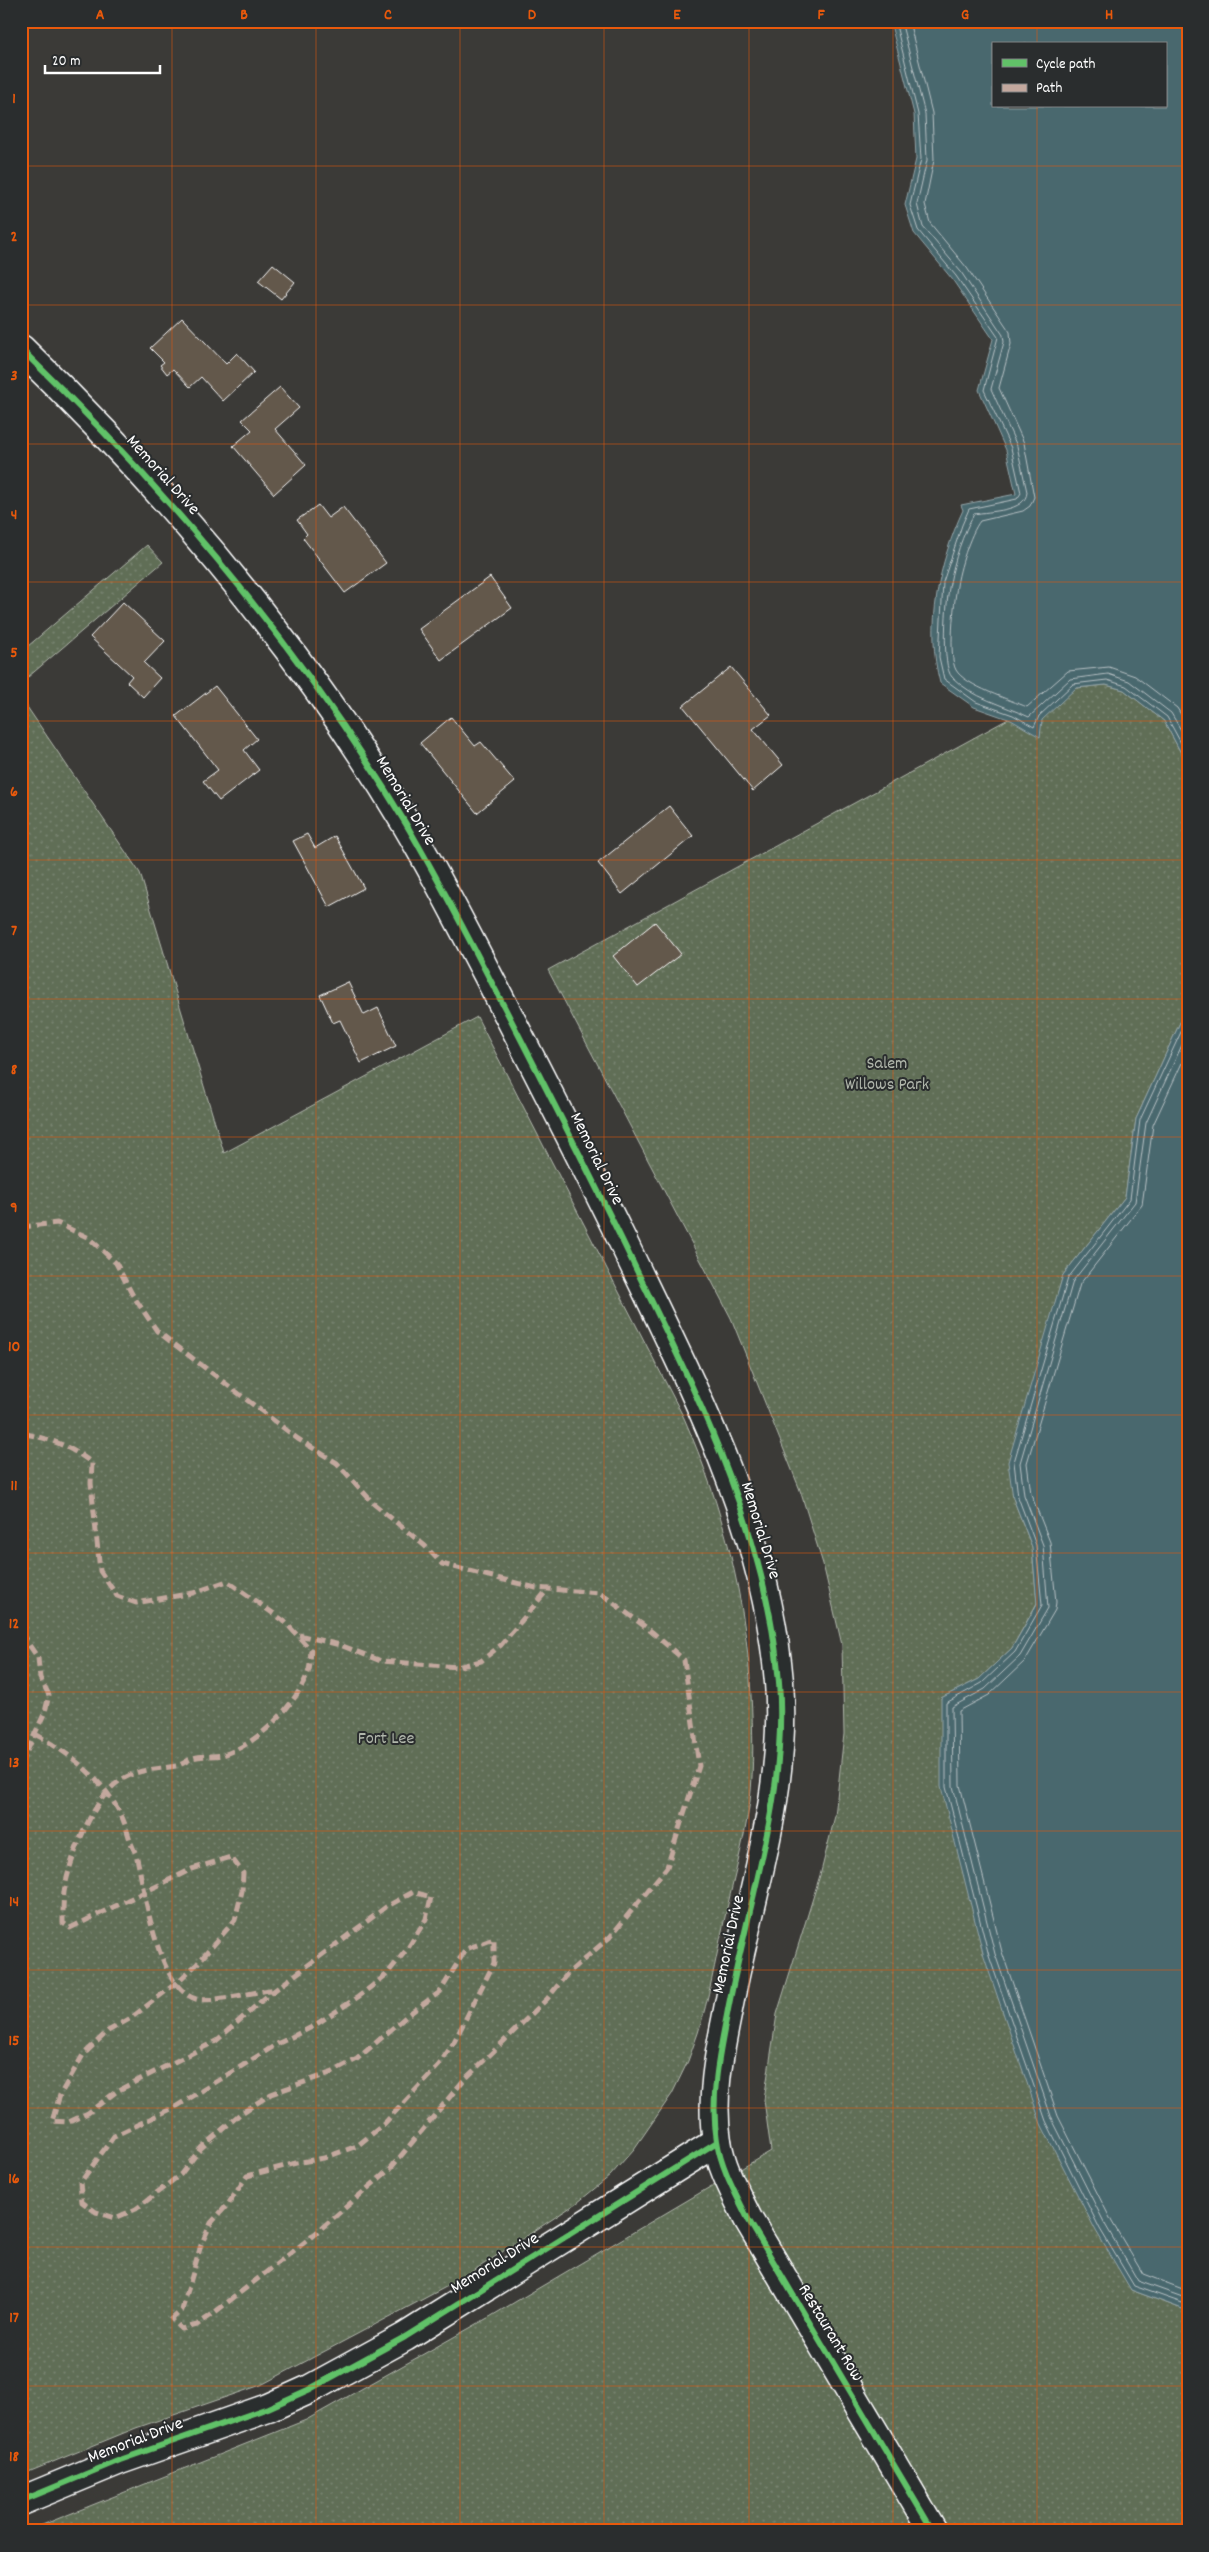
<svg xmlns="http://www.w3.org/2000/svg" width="1209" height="2552" viewBox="0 0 1209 2552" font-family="Dekko,sans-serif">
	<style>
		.park { fill: url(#park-dots); stroke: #b0b6ab }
		.water { fill: #4a676e; stroke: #92a4a8; fill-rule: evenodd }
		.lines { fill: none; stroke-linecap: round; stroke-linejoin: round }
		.shore { stroke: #b7c2c5; stroke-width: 1 }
		.building { fill: #64584b; stroke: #fff }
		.street-casing { stroke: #fff; stroke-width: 31 }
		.street { stroke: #2a2d2e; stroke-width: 28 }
		.quiet { stroke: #c3a89e; stroke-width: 5; stroke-dasharray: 10 5; stroke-linecap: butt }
		.cycleway-casing { stroke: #2a2d2e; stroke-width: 9 }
		.cycleway { stroke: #61c268; stroke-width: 6 }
		.grid { fill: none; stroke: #e8590c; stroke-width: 1; stroke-opacity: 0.55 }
		.labels { text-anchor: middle; stroke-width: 4; stroke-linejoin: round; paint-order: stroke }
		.street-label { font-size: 18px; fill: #fff; stroke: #2a2d2e }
		.park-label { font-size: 18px; fill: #b0b6ab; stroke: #2a2d2e }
		.neatline { fill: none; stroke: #e8590c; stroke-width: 2 }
		.grid-label { font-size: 16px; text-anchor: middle; font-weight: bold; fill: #e8590c }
	</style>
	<defs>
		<pattern id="park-dots" width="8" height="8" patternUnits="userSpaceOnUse" patternTransform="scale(1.25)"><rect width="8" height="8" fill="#606e57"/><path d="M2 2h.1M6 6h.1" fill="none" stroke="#788470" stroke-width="1.8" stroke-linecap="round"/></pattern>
	</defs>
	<rect width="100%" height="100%" fill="#3b3a37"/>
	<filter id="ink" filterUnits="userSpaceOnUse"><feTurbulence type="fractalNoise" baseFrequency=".02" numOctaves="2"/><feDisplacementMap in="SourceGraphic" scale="10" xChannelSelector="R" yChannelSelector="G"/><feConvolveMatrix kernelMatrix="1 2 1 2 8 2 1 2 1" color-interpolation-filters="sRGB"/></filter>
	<g filter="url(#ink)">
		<g class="park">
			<polygon points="147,545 163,562 21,683 21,652"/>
			<polygon points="1106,685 1124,690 1164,721 1188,766 1188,1005 1136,1119 1125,1197 1063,1275 1054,1307 1013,1498 1032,1547 1037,1603 1012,1648 979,1679 941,1698 1131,2290 1188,2311 1188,2531 27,2531 306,2420 493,2315 771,2151 764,2100 777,2014 821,1872 835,1816 844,1734 842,1645 823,1564 800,1490 731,1318 548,970 1023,711 1076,688"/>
			<path d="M21 698 140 873 224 1153 477 1017 684 1418C723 1507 746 1598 751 1695 753 1730 754 1766 750 1801 744 1843 732 1884 723 1926 715 1962 709 1998 698 2033L688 2061 672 2094 634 2149 610 2176 577 2203 461 2279 261 2385 136 2428 21 2475Z"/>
		</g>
		<g class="water">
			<path d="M125 21H203C177 30 152 32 125 21Z"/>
			<path d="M890 21H1188V766L1164 721 1124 690 1106 685 1076 688 1042 720 1040 737 1011 720 974 707 940 683C925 627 939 562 963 510L961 505 1016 494 1006 450 979 390 993 339 952 279 914 233 905 205 916 159 914 114ZM993 44H1165V106H993Z"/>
			<polygon points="1188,1005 1188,2311 1131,2290 1096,2231 1041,2124 984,1957 941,1787 941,1698 979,1679 1012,1648 1037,1604 1032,1547 1013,1498 1008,1462 1063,1275 1125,1197 1136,1119"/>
		</g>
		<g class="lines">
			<g class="shore">
				<polyline points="895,21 918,114 921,159 910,205 918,230 956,276 998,337 984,390 1011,448 1021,493 1017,499 969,509 962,525 943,582 939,657 944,679 976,702 1013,715 1034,727 1039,716 1073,684 1107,680 1126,686 1167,717 1188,756"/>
				<path d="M901 21 925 114 927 160 917 204 923 227 961 272 1003 335 1004 342 991 389 1017 446 1027 492C1026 512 989 511 974 514 963 533 954 561 950 583 946 599 941 666 952 677 972 698 1004 705 1029 717L1070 679 1108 674 1129 681 1171 713 1188 742"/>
				<path d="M909 21 932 113 934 160 925 204 930 223 967 268 1010 332 1011 344 999 388 1024 443 1034 497 1030 506 1023 511 980 521C970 534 959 570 957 586 954 603 948 656 956 670 965 686 1011 700 1027 707L1068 671 1109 667 1135 676 1177 708 1188 726"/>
				<polyline points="1188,1017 1140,1120 1130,1199 1068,1278 1014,1462 1018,1497 1036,1545 1042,1605 1015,1652 982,1683 946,1703 946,1787 989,1956 1046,2121 1100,2229 1134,2286 1188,2305"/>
				<polyline points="1188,1032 1146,1123 1135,1202 1073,1281 1020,1463 1024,1495 1043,1545 1048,1608 1020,1656 985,1689 952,1707 953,1786 995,1954 1052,2119 1106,2226 1138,2281 1188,2299"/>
				<polyline points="1188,1050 1153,1125 1142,1205 1080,1284 1027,1463 1031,1494 1050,1542 1056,1602 1055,1610 1025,1661 989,1695 959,1711 960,1785 1002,1952 1058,2116 1112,2222 1143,2274 1188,2291"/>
			</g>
		</g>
		<g class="building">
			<polygon points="273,264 295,282 281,299 258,281"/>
			<polygon points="182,318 226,364 237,353 254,372 223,401 201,377 190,387 173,369 167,374 160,365 164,362 150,348"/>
			<polygon points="280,387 299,408 275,429 306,465 274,494 233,446 252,430 242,420"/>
			<polygon points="318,505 328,518 343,507 386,563 345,593 303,538 307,534 297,520"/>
			<polygon points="490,577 512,608 441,660 419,629"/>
			<polygon points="123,602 165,641 144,663 160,678 143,697 127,682 132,676 90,637"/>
			<polygon points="731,667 771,715 753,729 783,765 753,791 683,706"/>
			<polygon points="215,686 257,739 244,750 259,770 219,801 203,781 218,770 176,716"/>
			<polygon points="451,717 475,746 481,742 515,782 477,813 420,743"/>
			<polygon points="669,806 693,836 622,894 598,863"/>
			<polygon points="307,834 315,848 335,836 364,888 329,907 293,841"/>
			<polygon points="655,922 681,954 638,987 613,956"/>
			<polygon points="348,982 364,1015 378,1008 396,1046 361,1063 340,1020 333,1023 320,995"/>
		</g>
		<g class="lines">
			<defs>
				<g id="street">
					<path d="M21 349C168 491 301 648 406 824 438 878 467 935 496 991 540 1076 583 1160 625 1246 692 1386 766 1524 779 1682 788 1795 747 1905 727 2015 719 2055 710 2099 717 2141 721 2168 736 2194 748 2219L933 2531"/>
					<polyline points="21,2501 120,2460 268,2408 308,2390 405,2337 717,2142"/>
				</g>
			</defs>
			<use href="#street" class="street-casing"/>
			<use href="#street" class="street"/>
			<g class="quiet">
				<path d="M21 1227 57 1223 89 1238 116 1263 132 1294 157 1331 298 1439 337 1463 374 1504 425 1546 442 1564 536 1588 600 1593 652 1632 684 1660 699 1766 667 1867 610 1937 567 1974 547 1999 463 2081 390 2169 310 2238 210 2316 197 2325 182 2329 172 2319 182 2310 201 2245 211 2223 229 2203 247 2176 296 2163 324 2158 357 2146 383 2125 439 2065 454 2042 494 1963V1939L466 1949 440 1992 409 2014 357 2059 333 2072 271 2094 240 2114 201 2148 181 2174 136 2209 115 2218 96 2212 82 2202 80 2183 114 2136 177 2106 279 2043 312 2027 358 1997 386 1975 408 1948 426 1919 431 1897 413 1892 386 1907 267 1996 216 2041 117 2091 88 2113 69 2122 52 2121 60 2095 83 2055 108 2031 131 2018 175 1984 197 1964 235 1920 242 1891 243 1873 231 1857 192 1869 70 1928 63 1923C63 1913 63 1902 64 1892 69 1861 92 1800 118 1782 138 1768 154 1770 176 1766 182 1765 187 1760 193 1758 202 1755 214 1757 223 1755 258 1744 295 1706 308 1673 311 1666 310 1657 311 1650L284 1621 227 1581 193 1593 136 1603 117 1596 100 1571 91 1483 92 1463C68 1445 51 1439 21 1433"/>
				<polyline points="21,1633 38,1658 40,1678 49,1695 45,1712 21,1764"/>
				<polyline points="299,1635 340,1645 381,1661 457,1667 481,1661 501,1645 549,1588"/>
				<path d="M35 1734C69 1753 103 1779 121 1815 127 1827 129 1841 136 1854 145 1890 156 1987 196 1999 211 2003 258 1991 276 1989"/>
			</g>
			<defs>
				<g id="cycleway">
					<path d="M21 349C168 491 301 648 406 824 438 878 467 935 496 991 540 1076 583 1160 625 1246 692 1386 766 1524 779 1682 788 1795 747 1905 727 2015 719 2055 710 2099 717 2141 721 2168 736 2194 748 2219L933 2531"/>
					<polyline points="21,2501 120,2460 268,2408 308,2390 405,2337 717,2142"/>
				</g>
			</defs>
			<use href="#cycleway" class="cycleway-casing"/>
			<use href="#cycleway" class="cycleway"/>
		</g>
	</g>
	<path class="grid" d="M172 21V2531M316 21V2531M460 21V2531M604 21V2531M749 21V2531M893 21V2531M1037 21V44M1037 106V2531M21 166H1188M21 305H1188M21 444H1188M21 582H1188M21 721H1188M21 860H1188M21 999H1188M21 1137H1188M21 1276H1188M21 1415H1188M21 1553H1188M21 1692H1188M21 1831H1188M21 1970H1188M21 2108H1188M21 2247H1188M21 2386H1188"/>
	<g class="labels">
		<g class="street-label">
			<text transform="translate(164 474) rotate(48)" y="6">Memorial Drive</text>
			<text transform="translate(407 800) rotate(59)" y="6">Memorial Drive</text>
			<text transform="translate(598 1158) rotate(64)" y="6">Memorial Drive</text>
			<text transform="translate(762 1530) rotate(73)" y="6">Memorial Drive</text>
			<text transform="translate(727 1944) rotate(-78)" y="6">Memorial Drive</text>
			<text transform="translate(494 2262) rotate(-32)" y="6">Memorial Drive</text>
			<text transform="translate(832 2332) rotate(59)" y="6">Restaurant Row</text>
			<text transform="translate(135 2439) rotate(-21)" y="6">Memorial Drive</text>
		</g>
		<g class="park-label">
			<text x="887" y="1068">Salem<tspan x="887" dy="21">Willows Park</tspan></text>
			<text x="386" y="1743">Fort Lee</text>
		</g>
	</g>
	<rect width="1209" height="2552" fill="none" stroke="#2a2d2e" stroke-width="55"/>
	<rect x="992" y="42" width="175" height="65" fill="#2a2d2e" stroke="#7f8182"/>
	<rect x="1002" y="59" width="25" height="8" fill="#61c268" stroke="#7f8182"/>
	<text x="1036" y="68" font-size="15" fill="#ffffff">Cycle path</text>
	<rect x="1002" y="84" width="25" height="8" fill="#c3a89e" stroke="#7f8182"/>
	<text x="1036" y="92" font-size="15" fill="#ffffff">Path</text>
	<path d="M45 65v8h115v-8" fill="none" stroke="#ffffff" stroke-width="2.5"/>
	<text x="52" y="65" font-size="15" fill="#ffffff" stroke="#2a2d2e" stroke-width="4" paint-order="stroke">20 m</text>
	<rect x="28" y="28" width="1154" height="2496" class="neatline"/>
	<g class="grid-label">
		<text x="100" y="19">A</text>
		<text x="244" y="19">B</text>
		<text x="388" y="19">C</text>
		<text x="532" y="19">D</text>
		<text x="677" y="19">E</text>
		<text x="821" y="19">F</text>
		<text x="965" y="19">G</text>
		<text x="1109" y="19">H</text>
		<text x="14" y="103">1</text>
		<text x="14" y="241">2</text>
		<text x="14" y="380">3</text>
		<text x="14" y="519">4</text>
		<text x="14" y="657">5</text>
		<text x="14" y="796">6</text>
		<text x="14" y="935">7</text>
		<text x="14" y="1074">8</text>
		<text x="14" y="1212">9</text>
		<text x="14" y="1351">10</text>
		<text x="14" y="1490">11</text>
		<text x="14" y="1628">12</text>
		<text x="14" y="1767">13</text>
		<text x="14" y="1906">14</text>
		<text x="14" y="2045">15</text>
		<text x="14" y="2183">16</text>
		<text x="14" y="2322">17</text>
		<text x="14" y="2461">18</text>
	</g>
</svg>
